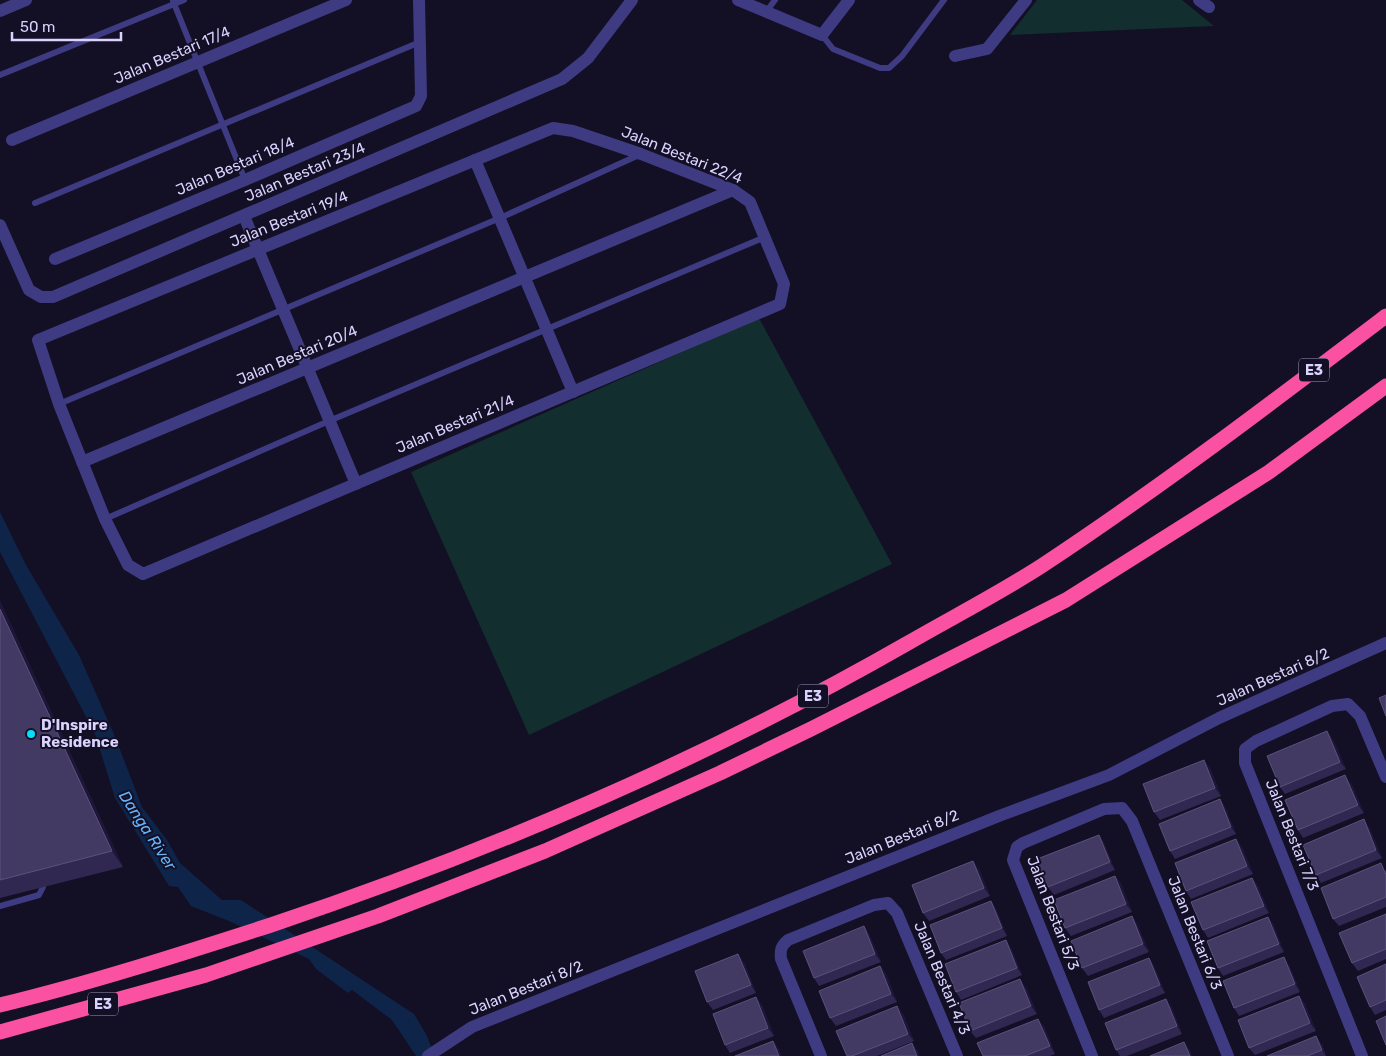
<svg xmlns="http://www.w3.org/2000/svg" width="1386" height="1056" viewBox="0 0 1386 1056" font-family="Rubik,sans-serif">
	<style>
		.green { fill: #122e2e }
		.water { fill: #0f2449 }
		.lines { fill: none; stroke-linecap: round; stroke-linejoin: round }
		.lane { stroke: #3e3b82; stroke-width: 6 }
		.street { stroke: #3e3b82; stroke-width: 12 }
		.highway { stroke: #fb51a2; stroke-width: 15 }
		.wall { fill: #312852 }
		.shaded-wall { fill: #1d1638 }
		.building { fill: #433a64; stroke: #5a527c }
		.poi-dot { fill: #05def8; stroke: #130f25; stroke-width: 2 }
		.labels { text-anchor: middle; stroke-width: 4; stroke-linejoin: round; paint-order: stroke }
		.shield { fill: #130f25; stroke: #9e98bd; stroke-width: 1 }
		.shield-label { font-size: 14px; font-weight: bold; fill: #d9d3fe }
		.street-label { font-size: 15px; fill: #d9d3fe; stroke: #130f25 }
		.poi-label { font-size: 15px; font-weight: bold; fill: #d9d3fe; stroke: #130f25; text-anchor: start }
		.water-label { font-size: 16px; font-style: italic; fill: #64b4fc; stroke: #130f25 }
	</style>
	<rect width="100%" height="100%" fill="#130f25"/>
	<g class="green">
		<polygon points="1037,0 1182,0 1214,26 1010,35"/>
		<polygon points="759,318 892,564 529,735 411,472"/>
	</g>
	<polygon class="water" points="0,512 26,565 79,655 116,739 142,807 167,840 180,863 222,900 241,900 414,1014 426,1034 435,1056 416,1056 392,1020 352,990 348,993 316,969 309,959 229,921 191,906 178,887 169,886 115,798 95,734 0,552"/>
	<g class="lines">
		<g class="lane">
			<polyline points="173,1 245,180"/>
			<polyline points="766,12 775,0"/>
			<polyline points="822,35 833,49 880,68 889,68 902,56 944,0"/>
			<polyline points="0,75 184,0"/>
			<polyline points="35,203 420,42"/>
			<polyline points="59,404 500,218 639,155"/>
			<polyline points="105,519 329,421 765,237"/>
			<polyline points="0,906 39,895 43,887 42,881"/>
		</g>
		<g class="street">
			<polyline points="738,0 822,35 849,0"/>
			<polyline points="1199,0 1209,7"/>
			<polyline points="0,11 26,0"/>
			<polyline points="955,56 987,49 1026,0"/>
			<polygon points="553,128 573,131 641,154 733,190 750,202 784,284 780,304 143,574 128,565 105,519 59,404 38,340"/>
			<polyline points="12,140 346,0"/>
			<polyline points="475,160 573,392"/>
			<polyline points="244,216 356,484"/>
			<polyline points="0,225 29,290 41,297 53,297 562,79 588,58 632,0"/>
			<polyline points="55,259 245,180 416,106 421,96 419,0"/>
			<polyline points="82,462 733,190"/>
			<polyline points="428,1056 472,1027 999,816 1109,775 1219,718 1386,643"/>
			<path d="M821 1056 781 959C780 950 781 946 788 940L874 905 888 903 897 913 957 1056"/>
			<polyline points="1092,1056 1013,860 1017,847 1023,843 1104,809 1122,808 1132,821 1228,1056"/>
			<polyline points="1362,1056 1245,763 1245,749 1256,741 1332,706 1348,704 1360,716 1386,777"/>
		</g>
		<g class="highway">
			<path d="M0 1005C91 983 181 954 271 925 491 851 706 759 908 643 953 617 1000 593 1043 565 1161 487 1274 401 1386 316"/>
			<polyline points="0,1032 206,975 378,916 545,851 720,773 811,729 1066,600 1269,472 1386,386"/>
		</g>
	</g>
	<g class="wall">
		<polygon points="0,601 123,867 0,898"/>
		<polygon points="1333,739 1346,769 1285,794 1280,787"/>
		<polygon points="1210,768 1221,796 1160,820 1154,812"/>
		<polygon points="1351,783 1364,813 1303,838 1298,830"/>
		<polygon points="1220,799 1225,807 1236,834 1175,859 1170,851"/>
		<polygon points="1369,827 1382,858 1321,883 1316,875"/>
		<polygon points="1099,835 1104,843 1115,870 1054,895 1048,887"/>
		<polygon points="1242,847 1253,874 1191,899 1186,891"/>
		<polygon points="979,869 990,896 929,921 923,913"/>
		<polygon points="1386,870 1386,907 1339,926 1333,919"/>
		<polygon points="1115,876 1121,884 1132,912 1071,936 1065,928"/>
		<polygon points="1252,878 1258,886 1269,913 1208,938 1203,930"/>
		<polygon points="991,901 996,909 1007,936 946,960 941,953"/>
		<polygon points="1386,914 1386,959 1358,971 1352,963"/>
		<polygon points="1132,916 1137,924 1149,952 1088,976 1082,968"/>
		<polygon points="1268,917 1273,924 1284,952 1223,976 1218,968"/>
		<polygon points="864,926 869,934 881,962 819,986 814,978"/>
		<polygon points="1011,948 1022,975 961,1000 956,992"/>
		<polygon points="1149,958 1154,966 1165,993 1104,1018 1099,1010"/>
		<polygon points="744,962 756,993 713,1010 707,1002"/>
		<polygon points="1386,964 1386,1010 1375,1015 1370,1007"/>
		<polygon points="1289,965 1300,992 1239,1016 1234,1008"/>
		<polygon points="880,966 886,974 897,1002 836,1026 830,1018"/>
		<polygon points="1026,987 1037,1014 976,1038 970,1031"/>
		<polygon points="1299,996 1305,1004 1316,1031 1255,1055 1249,1048"/>
		<polygon points="762,1005 774,1036 730,1053 725,1045"/>
		<polygon points="1171,1006 1182,1034 1127,1056 1120,1056 1116,1050"/>
		<polygon points="903,1014 914,1041 877,1056 847,1056"/>
		<polygon points="1044,1026 1055,1054 1050,1056 983,1056"/>
		<polygon points="1322,1044 1326,1056 1267,1056"/>
	</g>
	<g class="shaded-wall">
		<polygon points="0,601 123,867 112,851 0,609"/>
		<polygon points="1327,731 1333,739 1346,769 1340,762"/>
		<polygon points="1204,760 1210,768 1221,796 1215,788"/>
		<polygon points="1345,775 1351,783 1364,813 1358,805"/>
		<polygon points="1220,799 1225,807 1236,834 1231,827"/>
		<polygon points="1364,819 1369,827 1382,858 1376,850"/>
		<polygon points="1099,835 1104,843 1115,870 1110,862"/>
		<polygon points="1236,839 1242,847 1253,874 1247,866"/>
		<polygon points="973,861 979,869 990,896 984,888"/>
		<polygon points="1115,876 1121,884 1132,912 1126,904"/>
		<polygon points="1252,878 1258,886 1269,913 1264,906"/>
		<polygon points="991,901 996,909 1007,936 1002,928"/>
		<polygon points="1132,916 1137,924 1149,952 1143,944"/>
		<polygon points="1268,917 1273,924 1284,952 1279,944"/>
		<polygon points="864,926 869,934 881,962 875,954"/>
		<polygon points="1006,940 1011,948 1022,975 1017,968"/>
		<polygon points="738,954 744,962 756,993 751,985"/>
		<polygon points="1284,957 1289,965 1300,992 1295,984"/>
		<polygon points="1149,958 1154,966 1165,993 1160,985"/>
		<polygon points="880,966 886,974 897,1002 891,994"/>
		<polygon points="1020,979 1026,987 1037,1014 1031,1006"/>
		<polygon points="1299,996 1305,1004 1316,1031 1310,1023"/>
		<polygon points="756,997 762,1005 774,1036 768,1028"/>
		<polygon points="1166,999 1171,1006 1182,1034 1177,1026"/>
		<polygon points="897,1006 903,1014 914,1041 908,1034"/>
		<polygon points="1038,1019 1044,1026 1055,1054 1050,1046"/>
		<polygon points="1316,1036 1322,1044 1326,1056 1322,1050"/>
		<polygon points="773,1041 779,1049 782,1056 779,1056"/>
		<polygon points="1184,1042 1190,1050 1192,1056 1190,1056"/>
		<polygon points="912,1043 918,1051 920,1056 917,1056"/>
	</g>
	<g class="building">
		<polygon points="0,609 112,851 0,880"/>
		<polygon points="1386,695 1386,716 1379,698"/>
		<polygon points="1327,731 1340,762 1280,787 1267,756"/>
		<polygon points="1204,760 1215,788 1154,812 1143,784"/>
		<polygon points="1345,775 1358,805 1298,830 1285,800"/>
		<polygon points="1220,799 1231,827 1170,851 1159,824"/>
		<polygon points="1364,819 1376,850 1316,875 1303,845"/>
		<polygon points="1099,835 1110,862 1048,887 1037,859"/>
		<polygon points="1236,839 1247,866 1186,891 1175,863"/>
		<polygon points="973,861 984,888 923,913 912,885"/>
		<polygon points="1381,863 1386,875 1386,897 1333,919 1321,888"/>
		<polygon points="1115,876 1126,904 1065,928 1054,900"/>
		<polygon points="1252,878 1264,906 1203,930 1191,902"/>
		<polygon points="991,901 1002,928 941,953 930,925"/>
		<polygon points="1386,914 1386,949 1352,963 1339,933"/>
		<polygon points="1132,916 1143,944 1082,968 1071,941"/>
		<polygon points="1268,917 1279,944 1218,968 1207,941"/>
		<polygon points="864,926 875,954 814,978 803,951"/>
		<polygon points="1006,940 1017,968 956,992 945,964"/>
		<polygon points="738,954 751,985 707,1002 695,971"/>
		<polygon points="1284,957 1295,984 1234,1008 1223,981"/>
		<polygon points="1149,958 1160,985 1099,1010 1088,982"/>
		<polygon points="1386,964 1386,1000 1370,1007 1357,977"/>
		<polygon points="880,966 891,994 830,1018 819,991"/>
		<polygon points="1020,979 1031,1006 970,1031 959,1003"/>
		<polygon points="1299,996 1310,1023 1249,1048 1238,1020"/>
		<polygon points="756,997 768,1028 725,1045 713,1014"/>
		<polygon points="1166,999 1177,1026 1116,1050 1105,1023"/>
		<polygon points="897,1006 908,1034 852,1056 847,1056 836,1031"/>
		<polygon points="1386,1016 1386,1045 1376,1021"/>
		<polygon points="1038,1019 1050,1046 1025,1056 983,1056 977,1043"/>
		<polygon points="1316,1036 1322,1050 1307,1056 1267,1056"/>
		<polygon points="773,1041 779,1056 735,1056"/>
		<polygon points="1184,1042 1190,1056 1150,1056"/>
		<polygon points="912,1043 917,1056 881,1056"/>
	</g>
	<circle class="poi-dot" cx="31" cy="734" r="5"/>
	<g class="labels">
		<g class="shield">
			<rect x="1299" y="358.5" width="30" height="23" rx="4"/>
			<rect x="798" y="684.5" width="30" height="23" rx="4"/>
			<rect x="88" y="992.5" width="30" height="23" rx="4"/>
		</g>
		<g class="shield-label">
			<text x="1314" y="375">E3</text>
			<text x="813" y="701">E3</text>
			<text x="103" y="1009">E3</text>
		</g>
		<g class="street-label">
			<text transform="translate(172 55) rotate(-23)" y="5">Jalan Bestari 17/4</text>
			<text transform="translate(682 155) rotate(22)" y="5">Jalan Bestari 22/4</text>
			<text transform="translate(235 166) rotate(-23)" y="5">Jalan Bestari 18/4</text>
			<text transform="translate(305 172) rotate(-23)" y="5">Jalan Bestari 23/4</text>
			<text transform="translate(289 219) rotate(-22)" y="5">Jalan Bestari 19/4</text>
			<text transform="translate(297 355) rotate(-23)" y="5">Jalan Bestari 20/4</text>
			<text transform="translate(455 424) rotate(-23)" y="5">Jalan Bestari 21/4</text>
			<text transform="translate(1273 677) rotate(-24)" y="5">Jalan Bestari 8/2</text>
			<text transform="translate(1292 835) rotate(68)" y="5">Jalan Bestari 7/3</text>
			<text transform="translate(902 837) rotate(-22)" y="5">Jalan Bestari 8/2</text>
			<text transform="translate(1053 913) rotate(69)" y="5">Jalan Bestari 5/3</text>
			<text transform="translate(1195 933) rotate(68)" y="5">Jalan Bestari 6/3</text>
			<text transform="translate(942 978) rotate(67)" y="5">Jalan Bestari 4/3</text>
			<text transform="translate(526 988) rotate(-22)" y="5">Jalan Bestari 8/2</text>
		</g>
		<g class="poi-label">
			<text x="41" y="730">D'Inspire<tspan x="41" dy="17">Residence</tspan></text>
		</g>
		<g class="water-label">
			<text transform="translate(148 830) rotate(57)" y="6">Danga River</text>
		</g>
	</g>
	<path d="M12 32v8h109v-8" fill="none" stroke="#d9d3fe" stroke-width="2.5"/>
	<text x="20" y="32" font-size="15" fill="#d9d3fe" stroke="#130f25" stroke-width="4" paint-order="stroke">50 m</text>
</svg>
